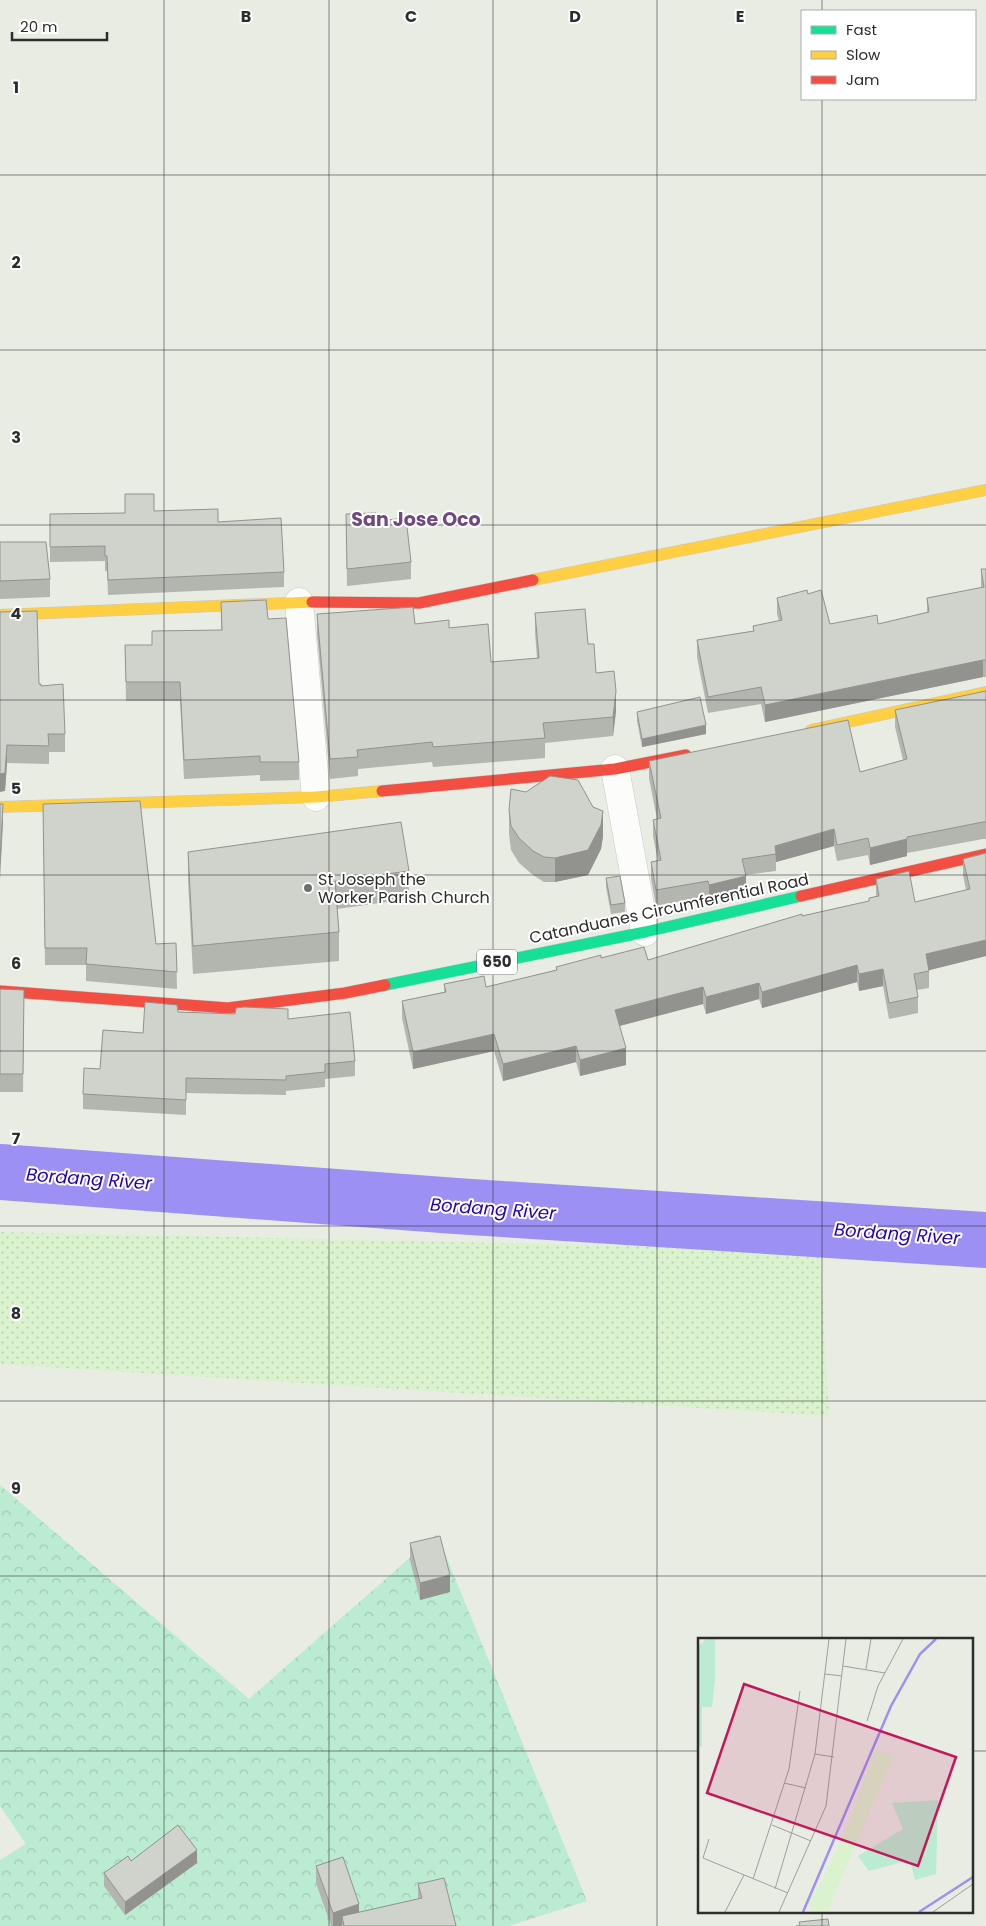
<svg xmlns="http://www.w3.org/2000/svg" width="986" height="1926" viewBox="0 0 986 1926" font-family="Poppins,sans-serif">
	<style>
		.forest { fill: url(#forest-crowns) }
		.sand { fill: url(#sand-dots) }
		.lines { fill: none; stroke-linecap: round; stroke-linejoin: round }
		.river { stroke: #9c90f4; stroke-width: 56 }
		.street-casing { stroke: #c9c9c8; stroke-width: 29 }
		.fast-casing { stroke: #c9c9c8; stroke-width: 12 }
		.slow-casing { stroke: #c9c9c8; stroke-width: 12 }
		.jam-casing { stroke: #c9c9c8; stroke-width: 12 }
		.street { stroke: #fcfcfb; stroke-width: 28 }
		.fast { stroke: #16e098; stroke-width: 11 }
		.slow { stroke: #ffcf43; stroke-width: 11 }
		.jam { stroke: #f24e42; stroke-width: 11 }
		.wall { fill: #b3b5af }
		.shaded-wall { fill: #92938f }
		.building { fill: #d0d2cc; stroke: #92938f }
		.grid { fill: none; stroke: #2d2d2d; stroke-width: 1; stroke-opacity: 0.55 }
		.poi-dot { fill: #6e706d; stroke: #fff; stroke-width: 2 }
		.labels { text-anchor: middle; stroke-width: 4; stroke-linejoin: round; paint-order: stroke }
		.shield { fill: #fff; stroke: #6c6c6c; stroke-width: 1 }
		.shield-label { font-size: 15px; font-weight: bold; fill: #2d2d2d }
		.poi-label { font-size: 16px; fill: #2d2d2d; stroke: #fff; text-anchor: start }
		.street-label { font-size: 16px; fill: #2d2d2d; stroke: #fff }
		.water-label { font-size: 18px; font-style: italic; fill: #2400ae; stroke: #fff }
		.quarter-label { font-size: 19px; font-weight: bold; fill: #714884; stroke: #fff }
		.inset-river { fill: none; stroke: #9c90f4; stroke-width: 2.5 }
		.inset-road { fill: none; stroke: #9da09a; stroke-width: 1 }
		.view { fill: #c2185b; fill-opacity: 0.15; stroke: #c2185b; stroke-width: 2.5 }
		.inset-edge { fill: none; stroke: #2d2d2d; stroke-width: 2.5 }
		.grid-label { font-size: 16px; text-anchor: middle; font-weight: bold; fill: #2d2d2d; stroke: #fff; stroke-width: 4; stroke-linejoin: round; paint-order: stroke }
	</style>
	<defs>
		<pattern id="forest-crowns" width="20" height="18" patternUnits="userSpaceOnUse" patternTransform="scale(1.25)"><rect width="20" height="18" fill="#bbebd1"/><path d="M2 6a3 3 0 1 1 6 0M12 15a3 3 0 1 1 6 0" fill="none" stroke="#a1cab4"/></pattern>
		<pattern id="sand-dots" width="8" height="8" patternUnits="userSpaceOnUse" patternTransform="scale(1.25)"><rect width="8" height="8" fill="#dbf2cf"/><path d="M2 2h.1M6 6h.1" fill="none" stroke="#bcd0b2" stroke-width="1.8" stroke-linecap="round"/></pattern>
	</defs>
	<rect width="100%" height="100%" fill="#e8ece3"/>
	<polygon class="forest" points="0,1485 249,1699 437,1534 587,1901 509,1926 0,1926 0,1860 26,1844 0,1806"/>
	<polygon class="sand" points="0,1232 820,1250 829,1416 0,1364"/>
	<g class="lines">
		<polyline class="river" points="0,1172 456,1206 986,1240"/>
		<defs>
			<g id="street">
				<polyline points="299,602 316,797"/>
				<polyline points="615,769 645,932"/>
			</g>
			<polyline id="fast" points="385,985 645,932 801,896"/>
			<g id="slow">
				<polyline points="533,580 986,490"/>
				<polyline points="0,615 312,602"/>
				<polyline points="811,730 986,692"/>
				<polyline points="0,807 316,797 382,791"/>
			</g>
			<g id="jam">
				<polyline points="312,602 419,603 533,580"/>
				<polyline points="382,791 615,769 686,755"/>
				<polyline points="801,896 986,854"/>
				<polyline points="0,991 228,1008 345,993 385,985"/>
			</g>
		</defs>
		<use href="#street" class="street-casing"/>
		<use href="#fast" class="fast-casing"/>
		<use href="#slow" class="slow-casing"/>
		<use href="#jam" class="jam-casing"/>
		<use href="#street" class="street"/>
		<use href="#fast" class="fast"/>
		<use href="#slow" class="slow"/>
		<use href="#jam" class="jam"/>
	</g>
	<g class="wall">
		<polygon points="154,511 218,522 284,572 284,587 108,595 107,571 105,571 105,561 50,562 50,514 125,513"/>
		<polygon points="346,514 377,521 411,562 411,579 347,586"/>
		<polygon points="0,542 50,579 50,597 0,599"/>
		<polygon points="981,569 986,569 986,677 983,677 765,722 761,704 708,713 697,657 697,640 753,631 753,626 779,621 777,614 777,598 808,594 830,624 878,624 927,612 927,598 981,588"/>
		<polygon points="221,602 268,619 299,762 299,780 260,781 260,775 184,779 180,701 126,701 125,645 152,645 221,630"/>
		<polygon points="0,612 41,686 65,734 65,752 49,752 49,764 7,763 5,791"/>
		<polygon points="535,613 588,644 596,673 616,711 613,736 545,743 545,758 433,767 432,762 358,769 358,776 330,779 317,634 317,614 415,624 449,628 491,662 537,658 535,632"/>
		<polygon points="986,691 986,839 983,839 907,853 907,856 870,865 868,855 837,861 834,846 776,862 776,871 745,875 746,893 709,901 708,897 656,906 651,879 651,862 658,861 653,836 653,820 657,819 649,778 649,761 860,772 903,760 895,727 895,710"/>
		<polygon points="637,712 706,734 642,747 637,721"/>
		<polygon points="526,792 603,836 601,849 588,875 555,882 544,882 533,875 519,863 511,850 509,834 509,810"/>
		<polygon points="43,804 156,944 176,943 177,989 86,981 86,965 45,965"/>
		<polygon points="188,852 409,871 409,899 337,909 339,932 339,961 193,974 188,880"/>
		<polygon points="986,853 986,956 929,970 929,988 917,990 918,997 918,1013 889,1019 883,986 859,991 857,982 762,1008 759,999 706,1014 703,1004 620,1026 626,1065 580,1076 576,1062 503,1081 494,1051 413,1069 402,1018 402,1001 444,992 444,984 486,987 556,970 556,967 601,958 648,960 802,916 869,901 869,898 876,896 876,879 915,902 966,890 963,875 963,859"/>
		<polygon points="606,878 625,903 625,912 611,914 606,887"/>
		<polygon points="0,989 24,1008 23,1092 0,1092"/>
		<polygon points="178,1012 288,1019 355,1061 355,1076 325,1079 325,1087 286,1091 286,1095 186,1093 186,1115 83,1109 83,1094 100,1069 143,1033"/>
		<polygon points="410,1543 450,1592 420,1600 410,1560"/>
		<polygon points="131,1861 197,1863 125,1915 104,1886 104,1873"/>
		<polygon points="316,1866 359,1912 418,1899 418,1884 456,1926 331,1926 316,1883"/>
	</g>
	<g class="shaded-wall">
		<polygon points="983,660 983,677 765,722 765,705"/>
		<polygon points="616,691 616,711 613,736 613,717"/>
		<polygon points="706,725 706,734 642,747 642,739"/>
		<polygon points="7,745 7,763 5,791 0,792 0,774"/>
		<polygon points="3,804 3,823 0,879 0,861"/>
		<polygon points="603,811 603,836 601,849 588,875 555,882 555,858"/>
		<polygon points="834,829 834,846 776,862 775,846"/>
		<polygon points="907,839 907,856 870,865 870,848"/>
		<polygon points="746,876 746,893 709,901 709,885"/>
		<polygon points="986,940 986,956 926,971 926,954"/>
		<polygon points="857,965 857,982 762,1008 762,992"/>
		<polygon points="883,969 883,986 859,991 859,974"/>
		<polygon points="759,983 759,999 706,1014 706,997"/>
		<polygon points="703,987 703,1004 615,1027 615,1010"/>
		<polygon points="494,1034 494,1051 413,1069 413,1052"/>
		<polygon points="576,1046 576,1062 503,1081 503,1064"/>
		<polygon points="626,1048 626,1065 580,1076 580,1060"/>
		<polygon points="450,1575 450,1592 420,1600 420,1583"/>
		<polygon points="197,1850 197,1863 125,1915 125,1902"/>
		<polygon points="359,1904 359,1921 342,1916 342,1926 333,1926 333,1913"/>
	</g>
	<g class="building">
		<polygon points="125,494 154,494 154,511 218,509 218,522 281,518 284,572 108,580 107,556 105,556 105,546 50,547 50,514 125,513"/>
		<polygon points="376,513 377,521 406,518 411,562 347,569 346,514"/>
		<polygon points="0,542 46,542 50,579 0,581"/>
		<polygon points="981,569 986,569 986,660 983,660 765,705 761,687 708,697 697,640 754,631 753,626 782,620 777,598 807,590 808,594 821,590 830,624 877,615 878,624 929,612 927,598 984,587"/>
		<polygon points="266,600 268,619 286,618 299,762 260,762 260,756 184,760 180,682 126,682 125,645 152,645 152,631 222,630 221,602"/>
		<polygon points="413,607 415,624 449,620 449,628 488,624 491,662 539,658 535,613 585,609 588,644 594,644 596,673 614,671 616,691 613,717 543,723 545,738 433,747 432,742 357,750 358,757 330,759 317,614"/>
		<polygon points="37,611 39,684 41,684 41,686 63,684 65,734 48,734 49,746 7,745 5,773 0,774 0,612"/>
		<polygon points="986,691 986,822 983,822 907,837 907,839 870,848 868,838 837,845 834,829 775,846 776,854 742,859 746,876 709,885 708,881 656,890 651,862 661,860 653,820 661,818 649,761 848,720 860,772 907,759 895,710"/>
		<polygon points="700,697 706,725 642,739 637,712"/>
		<polygon points="550,776 578,780 593,807 603,811 601,825 588,850 555,858 544,857 533,851 519,838 511,826 509,810 511,789 526,792"/>
		<polygon points="140,801 156,944 176,943 177,972 86,964 87,948 45,948 43,804"/>
		<polygon points="0,804 3,804 0,861"/>
		<polygon points="401,822 409,871 335,881 339,932 193,946 188,852"/>
		<polygon points="986,853 986,940 926,954 929,971 914,974 918,997 889,1003 883,969 859,974 857,965 762,992 759,983 706,997 703,987 615,1010 626,1048 580,1060 576,1046 503,1064 494,1034 413,1052 402,1001 446,992 444,984 484,976 486,987 557,970 556,967 601,955 601,958 644,947 648,960 802,914 802,916 869,901 869,898 879,896 876,879 909,871 915,902 970,889 963,859"/>
		<polygon points="620,876 625,903 611,905 606,878"/>
		<polygon points="0,989 24,990 23,1074 0,1074"/>
		<polygon points="145,1002 177,1005 178,1012 235,1014 236,1008 244,1007 288,1009 288,1019 350,1012 355,1061 325,1064 325,1072 286,1076 286,1080 186,1078 186,1100 83,1094 84,1068 100,1069 103,1030 143,1033"/>
		<polygon points="440,1536 450,1575 420,1583 410,1543"/>
		<polygon points="178,1825 197,1850 125,1902 104,1873 128,1856 131,1861"/>
		<polygon points="343,1857 359,1904 333,1913 316,1866"/>
		<polygon points="444,1878 456,1926 344,1926 342,1916 422,1898 418,1884"/>
		<polygon points="828,1919 829,1926 796,1926 800,1926 799,1922"/>
	</g>
	<path class="grid" d="M164 0V1926M329 0V1926M493 0V1926M657 0V1926M822 0V11M822 99V1640M0 175H986M0 350H986M0 525H986M0 700H986M0 875H986M0 1051H986M0 1226H986M0 1401H986M0 1576H986M0 1751H700M972 1751H986M822 1912V1926"/>
	<circle class="poi-dot" cx="308" cy="888" r="5"/>
	<g class="labels">
		<rect class="shield" x="477" y="949.5" width="40" height="25" rx="4"/>
		<g class="shield-label">
			<text x="497" y="967">650</text>
		</g>
		<g class="poi-label">
			<text x="318" y="885">St Joseph the<tspan x="318" dy="18">Worker Parish Church</tspan></text>
		</g>
		<g class="street-label">
			<text transform="translate(669 908) rotate(-12)" y="6">Catanduanes Circumferential Road</text>
		</g>
		<g class="water-label">
			<text transform="translate(89 1179) rotate(4)" y="6">Bordang River</text>
			<text transform="translate(493 1209) rotate(4)" y="6">Bordang River</text>
			<text transform="translate(897 1234) rotate(4)" y="6">Bordang River</text>
		</g>
		<g class="quarter-label">
			<text x="416" y="526">San Jose Oco</text>
		</g>
	</g>
	<g transform="translate(698 1638)">
		<rect width="275" height="275" fill="#e8ece3"/>
		<path d="M8 1H17V40L14 69H4V109L0 108V8ZM240 162 238 236 217 242 212 222 171 233 160 218 205 191 194 165Z" fill="#bbebd1"/>
		<path d="M177 112 196 117 129 274H113L111 267 144 202Z" fill="#dbf2cf"/>
		<path class="inset-river" d="M105 274 193 68 222 16 238 1M221 274 275 239"/>
		<path class="inset-road" d="M145 28 187 35M168 31 173 1M127 36 144 38M169 83 180 48 205 1M117 116 136 119M86 145 108 150M74 187 113 203M11 201 5 220 90 255M55 241 91 131 102 53M77 251 117 116 131 1M27 274 46 237M81 274 128 168 148 1M235 274 275 246"/>
		<path class="view" d="M46 46 258 119 220 228 9 155Z"/>
		<rect width="275" height="275" class="inset-edge"/>
	</g>
	<g class="grid-label">
		<text x="246" y="22">B</text>
		<text x="411" y="22">C</text>
		<text x="575" y="22">D</text>
		<text x="740" y="22">E</text>
		<text x="16" y="93">1</text>
		<text x="16" y="268">2</text>
		<text x="16" y="443">3</text>
		<text x="16" y="619">4</text>
		<text x="16" y="794">5</text>
		<text x="16" y="969">6</text>
		<text x="16" y="1144">7</text>
		<text x="16" y="1319">8</text>
		<text x="16" y="1494">9</text>
	</g>
	<rect x="801" y="10" width="175" height="90" fill="#ffffff" stroke="#ababab"/>
	<rect x="811" y="26" width="25" height="8" fill="#16e098" stroke="#ababab"/>
	<text x="846" y="35" font-size="15" fill="#2d2d2d">Fast</text>
	<rect x="811" y="51" width="25" height="8" fill="#ffcf43" stroke="#ababab"/>
	<text x="846" y="60" font-size="15" fill="#2d2d2d">Slow</text>
	<rect x="811" y="76" width="25" height="8" fill="#f24e42" stroke="#ababab"/>
	<text x="846" y="85" font-size="15" fill="#2d2d2d">Jam</text>
	<path d="M12 32v8h95v-8" fill="none" stroke="#2d2d2d" stroke-width="2.5"/>
	<text x="20" y="32" font-size="15" fill="#2d2d2d" stroke="#ffffff" stroke-width="4" paint-order="stroke">20 m</text>
</svg>
